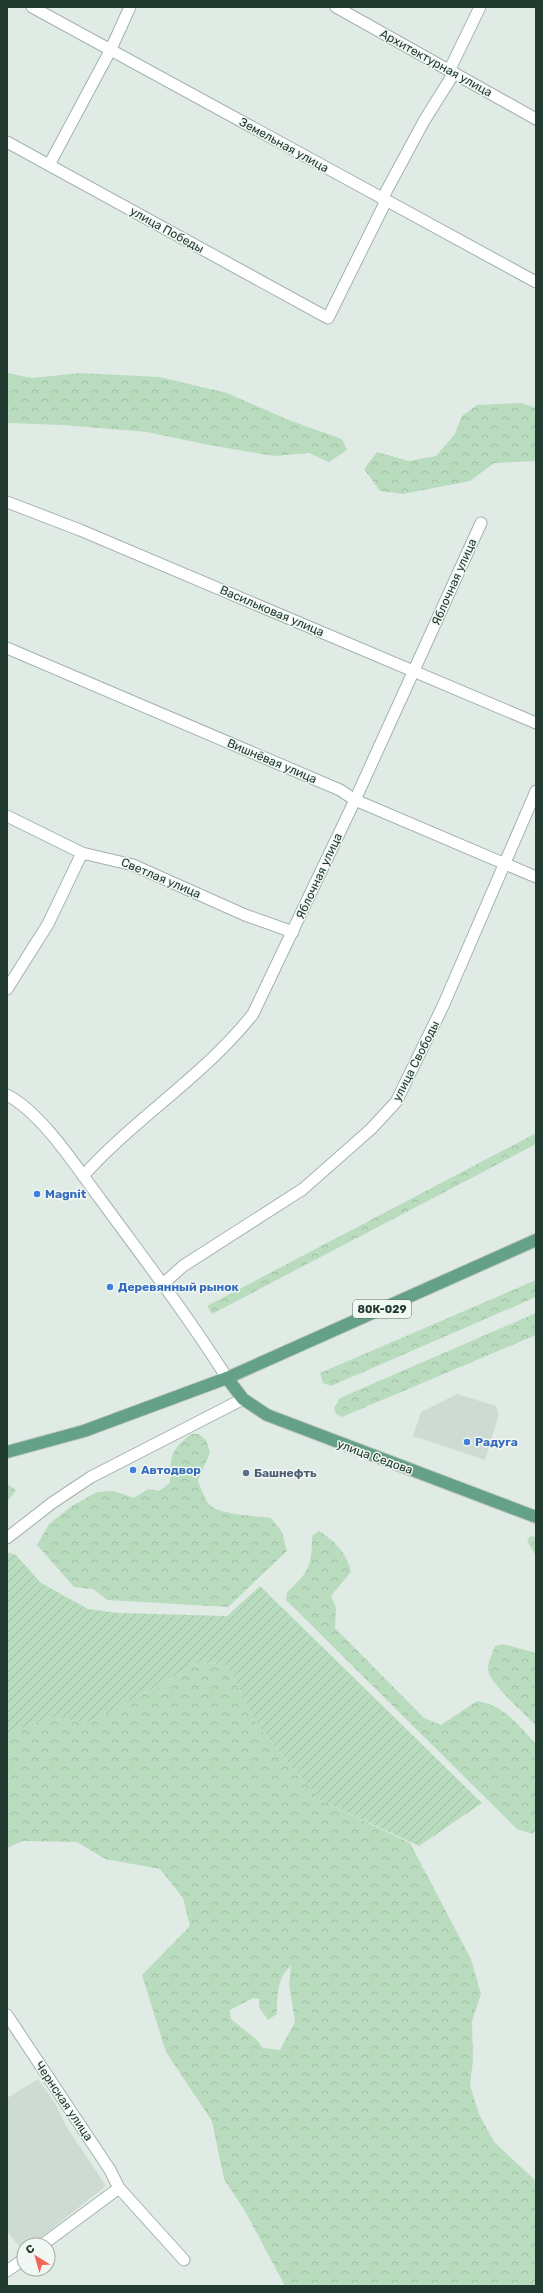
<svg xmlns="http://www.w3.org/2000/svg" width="543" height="2293" viewBox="0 0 543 2293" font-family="Rubik,sans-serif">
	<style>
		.built { fill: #cedbd3 }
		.forest { fill: url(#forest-crowns); fill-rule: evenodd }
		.garden { fill: url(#garden-furrows) }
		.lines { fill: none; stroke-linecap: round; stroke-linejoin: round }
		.minor-casing { stroke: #a3b3ab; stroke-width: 13 }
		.major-casing { stroke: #c1c8c5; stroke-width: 14 }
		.minor { stroke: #fff; stroke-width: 11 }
		.major { stroke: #65a189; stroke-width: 12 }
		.shop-dot { fill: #3f7fe0; stroke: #f1f8f3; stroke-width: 1.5 }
		.service-dot { fill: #5c6f8a; stroke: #f1f8f3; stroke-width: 1.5 }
		.labels { text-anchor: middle; stroke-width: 3; stroke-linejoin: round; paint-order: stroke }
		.shield { fill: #f1f8f3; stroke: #5f746b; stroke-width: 1 }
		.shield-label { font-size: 11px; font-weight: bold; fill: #213b31 }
		.street-label { font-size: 12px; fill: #213b31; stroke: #f1f8f3 }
		.shop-label { font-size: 12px; font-weight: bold; fill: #366cbe; stroke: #f1f8f3; text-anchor: start }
		.service-label { font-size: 12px; font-weight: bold; fill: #4e5e75; stroke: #f1f8f3; text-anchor: start }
	</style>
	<defs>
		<pattern id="forest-crowns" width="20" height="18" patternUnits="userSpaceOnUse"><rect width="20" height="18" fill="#b9dcbe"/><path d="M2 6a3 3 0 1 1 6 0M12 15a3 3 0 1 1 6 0" fill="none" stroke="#9fbea4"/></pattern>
		<pattern id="garden-furrows" width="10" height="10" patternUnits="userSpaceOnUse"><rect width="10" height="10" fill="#b9dcbe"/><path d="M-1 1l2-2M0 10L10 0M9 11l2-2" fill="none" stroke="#9fbea4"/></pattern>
	</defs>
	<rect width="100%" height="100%" fill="#e0ebe5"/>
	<g class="built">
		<polygon points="457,1394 496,1406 499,1414 485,1460 413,1436 421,1412"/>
		<polygon points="38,2079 55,2103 66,2126 106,2186 31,2245 24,2245 23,2251 7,2231 7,2098"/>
	</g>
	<g class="forest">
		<polygon points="7,373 32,378 80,373 159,377 227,393 291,421 342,439 347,450 329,462 309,453 274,456 204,444 147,432 63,425 7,423"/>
		<polygon points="522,403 536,408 536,461 494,463 470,481 403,494 380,491 364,469 377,452 409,461 436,456 455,434 462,416 477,405"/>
		<polygon points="536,1133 536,1144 212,1314 207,1306"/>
		<polygon points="536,1280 536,1297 331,1386 323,1383 320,1373"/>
		<polygon points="536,1313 536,1335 342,1417 336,1414 334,1408 340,1398"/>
		<path d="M191 1434H199L206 1440 210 1453 198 1480C201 1489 204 1498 210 1505 219 1515 258 1516 271 1518L282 1532 287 1551 228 1607 107 1600 93 1589 74 1587 37 1545 49 1524 72 1506 97 1492 114 1491 134 1498 148 1489 159 1491 170 1483C171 1456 169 1452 191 1434Z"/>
		<polygon points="7,1484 16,1490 7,1502"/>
		<path d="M319 1531C335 1541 347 1553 351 1572L331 1596 336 1608 335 1628 424 1718 441 1725 477 1701C504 1705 518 1725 536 1744V1830L532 1834 517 1829 286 1600 287 1592C309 1572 312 1566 312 1536Z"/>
		<polygon points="530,1536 536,1537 536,1556 527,1541"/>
		<path d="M503 1644 536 1653V1725C526 1716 488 1681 488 1670 487 1663 493 1653 495 1646Z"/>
		<path d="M196 1663 224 1664 233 1676 254 1720 288 1763 321 1800 410 1843 471 1959 481 1994 472 2021 473 2059 470 2085 479 2114 494 2142 536 2181V2286H285L245 2211 224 2179 212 2121 166 2052 142 1975 190 1926 183 1898 160 1869 105 1859 77 1842 23 1841 7 1848V1734L50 1717 88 1723 156 1687ZM291 1966 289 1984 295 2022 280 2050 263 2048 258 2041 231 2019 230 2010 253 1998 259 1999V2007L268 2020 277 2014C277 1998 277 1976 291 1966Z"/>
	</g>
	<polygon class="garden" points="7,1552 16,1555 41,1583 88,1609 118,1613 227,1616 260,1586 482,1803 419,1846 321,1800 288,1763 254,1720 233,1676 224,1664 196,1663 156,1687 88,1723 50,1717 7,1734"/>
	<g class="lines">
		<defs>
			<g id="minor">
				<polyline points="32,7 536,282"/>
				<polyline points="336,7 536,119"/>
				<polyline points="449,71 480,7"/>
				<polyline points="7,142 328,318 386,201"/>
				<polyline points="49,165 110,51 130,7"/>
				<polyline points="382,199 424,121 454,73"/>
				<polyline points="7,502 80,530 536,723"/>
				<polyline points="7,648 340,790 355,800 536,877"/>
				<polyline points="7,816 82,853 133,865 245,915 293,932"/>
				<polyline points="7,989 48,924 82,853"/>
				<path d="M7 1095C42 1113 77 1168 101 1200 144 1259 188 1316 227 1378"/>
				<path d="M83 1176C135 1118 204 1076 253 1014L355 800 481 523"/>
				<polyline points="163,1284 183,1266 303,1189 371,1129 396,1102 443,1006 536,791"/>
				<polyline points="7,1538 52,1503 91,1477 243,1399"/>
				<polyline points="7,2015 110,2170 119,2188 184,2260"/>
				<polyline points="42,2245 119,2188"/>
				<polyline points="7,2271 24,2259"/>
			</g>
			<g id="major">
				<polyline points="227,1378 243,1399 267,1415 536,1517"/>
				<polyline points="7,1452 84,1431 227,1378 536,1240"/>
			</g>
		</defs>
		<use href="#minor" class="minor-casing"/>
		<use href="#major" class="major-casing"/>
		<use href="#minor" class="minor"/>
		<use href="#major" class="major"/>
	</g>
	<g class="shop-dot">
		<circle cx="37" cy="1194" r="4"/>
		<circle cx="110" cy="1287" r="4"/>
		<circle cx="467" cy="1442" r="4"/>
		<circle cx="133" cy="1470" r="4"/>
	</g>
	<circle class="service-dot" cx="246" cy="1473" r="4"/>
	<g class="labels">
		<rect class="shield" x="353" y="1300" width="58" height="18" rx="3"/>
		<g class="shield-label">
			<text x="382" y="1313">80К-029</text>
		</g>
		<g class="street-label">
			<text transform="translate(436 63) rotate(29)" y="4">Архитектурная улица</text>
			<text transform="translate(284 145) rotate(29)" y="4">Земельная улица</text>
			<text transform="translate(167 230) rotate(29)" y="4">улица Победы</text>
			<text transform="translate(454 582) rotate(-66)" y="4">Яблочная улица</text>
			<text transform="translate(272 611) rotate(23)" y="4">Васильковая улица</text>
			<text transform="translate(272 761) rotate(23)" y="4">Вишнёвая улица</text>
			<text transform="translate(319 876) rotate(-65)" y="4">Яблочная улица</text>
			<text transform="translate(161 878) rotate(23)" y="4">Светлая улица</text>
			<text transform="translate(416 1061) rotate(-63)" y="4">улица Свободы</text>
			<text transform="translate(375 1457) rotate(20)" y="4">улица Седова</text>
			<text transform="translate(64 2101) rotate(56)" y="4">Чернская улица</text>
		</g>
		<g class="shop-label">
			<text x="45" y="1198">Magnit</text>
			<text x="118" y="1291">Деревянный рынок</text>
			<text x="475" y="1446">Радуга</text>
			<text x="141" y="1474">Автодвор</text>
		</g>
		<g class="service-label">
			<text x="254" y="1477">Башнефть</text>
		</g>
	</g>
	<rect width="543" height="2293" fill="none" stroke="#213b31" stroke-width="16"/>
	<g transform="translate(36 2257) rotate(323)"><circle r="19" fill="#f1f8f3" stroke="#9eaca5"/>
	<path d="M0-3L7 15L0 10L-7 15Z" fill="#f26858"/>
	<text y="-6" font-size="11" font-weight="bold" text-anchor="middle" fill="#213b31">С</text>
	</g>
</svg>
